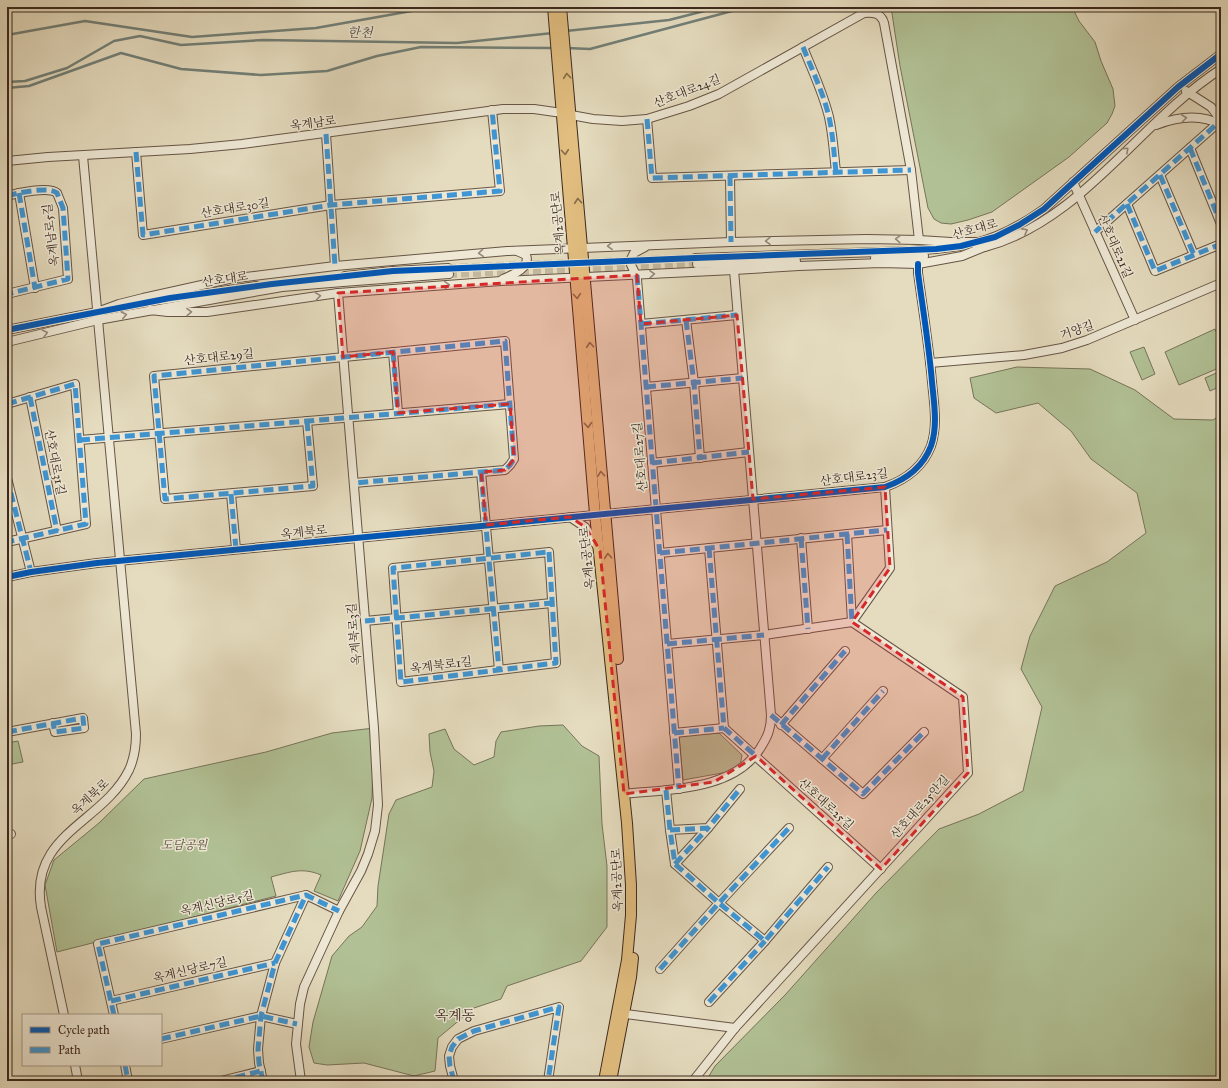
<svg xmlns="http://www.w3.org/2000/svg" width="1228" height="1088" viewBox="0 0 1228 1088" font-family="'IM FELL Great Primer','Noto Serif KR',serif">
	<style>
		.green { fill: #b1c195; stroke: #76745a }
		.lines { fill: none; stroke-linecap: round; stroke-linejoin: round }
		.stream { stroke: #728078; stroke-width: 2.5 }
		.minor-tunnel { stroke: #c3b89f; stroke-width: 8; stroke-dasharray: 8 4; stroke-linecap: butt }
		.minor-casing { stroke: #665546; stroke-width: 10 }
		.major-casing { stroke: #3b281e; stroke-width: 12 }
		.minor { stroke: #eee8d5; stroke-width: 8 }
		.major { stroke: #e2be80; stroke-width: 10 }
		.quiet { stroke: #3e96d5; stroke-width: 5; stroke-dasharray: 10 5; stroke-linecap: butt }
		.cycleway-casing { stroke: #eee8d5; stroke-width: 8 }
		.cycleway { stroke: #0057b8; stroke-width: 6 }
		.oneway { stroke: #866c4a }
		.oneway2 { stroke: #94887a }
		.marked { fill: #d62828; fill-opacity: 0.2; stroke: #d62828; stroke-width: 3; stroke-dasharray: 8 5; stroke-linejoin: round }
		.labels { text-anchor: middle; stroke-width: 3; stroke-linejoin: round; paint-order: stroke }
		.street-label { font-size: 12px; fill: #3b281e; stroke: #eee8d5 }
		.park-label { font-size: 12px; font-style: italic; fill: #584e3c; stroke: #eee8d5 }
		.water-label { font-size: 13px; font-style: italic; fill: #524d44; stroke: #eee8d5 }
		.quarter-label { font-size: 14px; fill: #3b281e; stroke: #eee8d5 }
	</style>
	<rect width="100%" height="100%" fill="#e5dcbf"/>
	<filter id="stains"><feTurbulence type="fractalNoise" baseFrequency=".005" numOctaves="4"/><feColorMatrix values="0 0 0 0 .2 0 0 0 0 .09 0 0 0 0 .02 0 0 0 .5 -.17"/></filter>
	<radialGradient id="worn" r=".72"><stop offset=".6" stop-color="#630" stop-opacity="0"/><stop offset="1" stop-color="#630" stop-opacity=".3"/></radialGradient>
	<g class="green">
		<polygon points="891,7 1072,7 1079,21 1095,42 1101,61 1113,89 1115,106 1112,114 1107,123 1069,157 992,212 968,220 951,224 941,223 934,219 928,208 900,66"/>
		<polygon points="1215,329 1221,343 1221,367 1179,385 1165,352"/>
		<polygon points="1144,347 1155,374 1142,380 1130,352"/>
		<polygon points="1017,367 1090,369 1135,390 1174,419 1213,420 1221,415 1221,1081 706,1081 715,1066 785,995 876,893 939,829 979,814 1023,791 1042,707 1021,669 1030,636 1055,586 1107,562 1146,533 1137,493 1091,459 1071,431 1038,403 996,413 974,398 970,378"/>
		<polygon points="1221,371 1221,386 1210,391 1205,378"/>
		<polygon points="563,725 582,746 599,756 602,824 607,866 607,927 581,961 507,986 501,999 474,1008 438,1038 435,1071 414,1076 364,1063 327,1065 314,1063 309,1047 313,1022 332,956 349,936 362,927 377,906 378,886 389,814 396,800 432,787 434,771 430,752 429,734 445,729 454,749 474,765 494,757 496,741 501,732 539,726"/>
		<path d="M374 728 372 798 360 851 338 901 314 891 321 875C302 867 290 872 271 877L276 896 57 952 45 885 54 860 99 823 144 779 266 752 332 733Z"/>
		<polygon points="719,733 742,755 740,766 728,772 683,780 679,736"/>
		<polygon points="18,741 23,762 7,765 7,743"/>
	</g>
	<g class="lines">
		<g class="stream">
			<polyline points="566,31 669,20 720,7"/>
			<polyline points="7,35 85,21 192,37 316,28 434,7"/>
			<polyline points="567,48 590,49 747,7"/>
			<polyline points="7,82 25,81 67,68 114,41 140,36 181,45 263,40 457,43 553,33"/>
			<polyline points="7,88 29,86 121,53 181,69 261,75 327,71 377,56 421,47 554,48"/>
		</g>
		<g class="minor-tunnel">
			<polyline points="448,268 695,258"/>
			<polyline points="449,274 697,264"/>
		</g>
		<defs>
			<g id="minor">
				<path d="M803 47C812 70 823 92 829 117 833 135 834 154 836 172"/>
				<polyline points="1186,91 1211,107 1221,120"/>
				<path d="M571 115 593 119 622 121 647 119 689 106 719 94 864 13C873 12 881 13 884 23L911 170 919 240"/>
				<polyline points="647,119 652,178 911,170"/>
				<path d="M1156 125C1177 117 1200 113 1221 125"/>
				<polyline points="326,134 335,266"/>
				<polyline points="1190,148 1221,224"/>
				<polyline points="136,152 143,235 331,205 500,191 492,110"/>
				<polyline points="7,161 48,157 190,149 242,144 503,109 534,109 562,113"/>
				<polyline points="1160,175 1194,255"/>
				<polyline points="730,176 731,242"/>
				<polyline points="1073,182 1135,320"/>
				<polyline points="19,193 35,288"/>
				<path d="M7 196C17 193 49 186 57 193L63 208 68 279 7 294"/>
				<polyline points="1127,204 1155,271 1221,244"/>
				<polyline points="1095,232 1218,123"/>
				<path d="M975 243C1001 237 1023 224 1044 209L1178 87 1221 54"/>
				<path d="M645 247 634 253 630 261C631 268 636 272 637 279L679 789"/>
				<path d="M985 247C1082 221 1139 122 1221 69"/>
				<polyline points="695,258 911,251 936,249 960,246"/>
				<polyline points="875,258 924,256"/>
				<polyline points="697,264 796,261"/>
				<polyline points="345,276 393,271 448,268"/>
				<path d="M503 279C512 275 531 268 526 255L517 251"/>
				<polyline points="161,300 256,286"/>
				<polyline points="150,310 168,312 207,312 338,293 501,281 734,270 799,266 881,263 918,264 962,256 989,245"/>
				<polyline points="97,312 119,304 143,298 229,279 335,266 507,251 731,242 867,239 919,240 951,242 979,242"/>
				<polyline points="686,320 694,383 700,458"/>
				<polyline points="641,324 737,315"/>
				<polyline points="7,330 102,311"/>
				<polyline points="7,342 98,320 248,293 282,287 343,282 449,274"/>
				<polyline points="393,352 398,413"/>
				<polyline points="930,363 1024,355 1062,348 1087,340 1221,283"/>
				<polyline points="646,387 743,378"/>
				<polyline points="30,397 57,531"/>
				<polyline points="7,404 75,384 86,524 7,542"/>
				<polyline points="307,421 313,486 165,499 154,376 505,341 514,459 510,465 505,470 354,483"/>
				<polyline points="80,440 510,404"/>
				<polyline points="652,463 749,452"/>
				<polyline points="481,472 499,670"/>
				<polyline points="7,478 31,572"/>
				<polyline points="231,494 236,549"/>
				<polyline points="570,517 585,527 597,546"/>
				<polyline points="847,534 852,622"/>
				<polyline points="801,538 808,629"/>
				<polyline points="709,548 724,728 881,869"/>
				<polygon points="549,552 556,663 401,682 393,568"/>
				<polyline points="660,553 887,530"/>
				<path d="M7 577 31 572 97 563 885 487C905 480 923 467 931 446 938 426 934 403 932 382 929 346 923 310 918 273V264"/>
				<polyline points="365,621 552,603"/>
				<polyline points="852,622 890,568 885,487"/>
				<polyline points="667,644 764,635 852,622 963,697 968,773 735,1028 693,1081"/>
				<polyline points="771,715 863,794 924,732"/>
				<polyline points="781,725 845,651"/>
				<polyline points="7,732 83,718 84,728 55,732 53,723"/>
				<polyline points="674,733 724,728"/>
				<polyline points="822,759 883,691"/>
				<polyline points="666,790 670,830 675,864 719,903 765,941 828,867"/>
				<path d="M624 794C669 789 735 791 761 747 768 736 771 728 771 715L734 270"/>
				<polyline points="670,830 708,828 740,789"/>
				<polyline points="7,835 11,834"/>
				<polyline points="675,864 708,828"/>
				<polyline points="660,969 719,903 789,828"/>
				<polyline points="111,1001 275,963"/>
				<polyline points="709,1002 765,941"/>
				<polyline points="618,1013 735,1028"/>
				<path d="M64 1015 41 907C29 834 103 823 129 770 134 759 136 747 136 734L83 156"/>
				<polyline points="114,1015 98,944 306,895 339,911"/>
				<polyline points="161,1039 261,1016 297,1024"/>
				<polyline points="75,1065 78,1081"/>
				<polyline points="125,1065 128,1081"/>
				<polyline points="221,1081 261,1071"/>
				<polyline points="263,1081 259,1063 258,1049 261,1016 275,963 306,895"/>
				<polyline points="301,1081 296,1044 300,1004 304,987 339,911 361,871 368,854 375,831 378,805 374,728 338,293"/>
				<polyline points="454,1081 450,1066 449,1056 452,1047 458,1039 474,1031 559,1007 548,1081"/>
			</g>
			<g id="major">
				<polyline points="553,7 595,514 627,823 631,885 631,915 627,960 604,1081"/>
				<polyline points="561,7 618,659"/>
				<polyline points="611,1081 631,977 633,958"/>
			</g>
		</defs>
		<use href="#minor" class="minor-casing"/>
		<use href="#major" class="major-casing"/>
		<use href="#minor" class="minor"/>
		<use href="#major" class="major"/>
		<g class="quiet">
			<path d="M803 47C812 70 823 92 829 117 833 135 834 154 836 172"/>
			<polyline points="647,119 652,178 911,170"/>
			<polyline points="326,134 335,266"/>
			<polyline points="1190,148 1221,224"/>
			<polyline points="136,152 143,235 331,205 500,191 492,110"/>
			<polyline points="1160,175 1194,255"/>
			<polyline points="730,176 731,242"/>
			<polyline points="19,193 35,288"/>
			<path d="M7 196C17 193 49 186 57 193L63 208 68 279 7 294"/>
			<polyline points="1127,204 1155,271 1221,244"/>
			<polyline points="1095,232 1218,123"/>
			<polyline points="637,275 679,789"/>
			<polyline points="686,320 694,383 700,458"/>
			<polyline points="641,324 737,315"/>
			<polyline points="393,352 398,413"/>
			<polyline points="646,387 743,378"/>
			<polyline points="30,397 57,531"/>
			<polyline points="7,404 75,384 86,524 7,542"/>
			<polyline points="307,421 313,486 165,499 154,376 505,341 514,459 510,465 505,470 354,483"/>
			<polyline points="80,440 510,404"/>
			<polyline points="652,463 749,452"/>
			<polyline points="481,472 499,670"/>
			<polyline points="7,478 31,572"/>
			<polyline points="231,494 236,549"/>
			<polyline points="847,534 852,622"/>
			<polyline points="801,538 808,629"/>
			<polyline points="709,548 724,728 756,756"/>
			<polygon points="549,552 556,663 401,682 393,568"/>
			<polyline points="660,553 887,530"/>
			<polyline points="365,621 552,603"/>
			<polyline points="667,644 764,635"/>
			<polyline points="771,715 863,794 924,732"/>
			<polyline points="781,725 845,651"/>
			<polyline points="7,732 83,718 84,728 55,732 53,723"/>
			<polyline points="674,733 724,728"/>
			<polyline points="822,759 883,691"/>
			<polyline points="666,790 670,830 675,864 719,903 765,941 828,867"/>
			<polyline points="670,830 708,828 740,789"/>
			<polyline points="7,835 11,834"/>
			<polyline points="675,864 708,828"/>
			<polyline points="660,969 719,903 789,828"/>
			<polyline points="111,1001 275,963"/>
			<polyline points="709,1002 765,941"/>
			<polyline points="114,1015 98,944 306,895 339,911"/>
			<polyline points="161,1039 261,1016 297,1024"/>
			<polyline points="125,1065 128,1081"/>
			<polyline points="221,1081 261,1071"/>
			<polyline points="263,1081 259,1063 258,1049 261,1016 275,963 306,895"/>
			<polyline points="454,1081 450,1066 449,1056 452,1047 458,1039 474,1031 559,1007 548,1081"/>
		</g>
		<defs>
			<g id="cycleway">
				<polyline points="7,330 67,318 170,298 272,284 393,271 695,258 936,249 961,246 995,237 1019,225 1044,209 1178,87 1221,54"/>
				<path d="M7 577 31 572 97 563 885 487C905 480 923 467 931 446 938 426 934 403 932 382 929 346 923 310 918 273V264"/>
			</g>
		</defs>
		<use href="#cycleway" class="cycleway-casing"/>
		<use href="#cycleway" class="cycleway"/>
	</g>
	<defs><path id="oneway-chevron" d="M-2-3.5L2.5 0L-2 3.5" fill="none" stroke-width="1.6" stroke-linecap="round" stroke-linejoin="round"/></defs>
	<g class="oneway">
		<use href="#oneway-chevron" transform="translate(567 76) rotate(-95)"/>
		<use href="#oneway-chevron" transform="translate(565 152) rotate(85)"/>
		<use href="#oneway-chevron" transform="translate(578 201) rotate(-95)"/>
		<use href="#oneway-chevron" transform="translate(577 296) rotate(85)"/>
		<use href="#oneway-chevron" transform="translate(590 345) rotate(-95)"/>
		<use href="#oneway-chevron" transform="translate(588 425) rotate(85)"/>
		<use href="#oneway-chevron" transform="translate(601 474) rotate(-95)"/>
		<use href="#oneway-chevron" transform="translate(608 556) rotate(-95)"/>
	</g>
	<g class="oneway2">
		<use href="#oneway-chevron" transform="translate(1184 118) rotate(-7)"/>
		<use href="#oneway-chevron" transform="translate(1126 150) rotate(-43)"/>
		<use href="#oneway-chevron" transform="translate(1025 231) rotate(-28)"/>
		<use href="#oneway-chevron" transform="translate(898 239) rotate(-178)"/>
		<use href="#oneway-chevron" transform="translate(768 241) rotate(179)"/>
		<use href="#oneway-chevron" transform="translate(610 246) rotate(179)"/>
		<use href="#oneway-chevron" transform="translate(481 253) rotate(175)"/>
		<use href="#oneway-chevron" transform="translate(652 274) rotate(-3)"/>
		<use href="#oneway-chevron" transform="translate(447 285) rotate(-4)"/>
		<use href="#oneway-chevron" transform="translate(318 296) rotate(-8)"/>
		<use href="#oneway-chevron" transform="translate(189 312) rotate(-1)"/>
		<use href="#oneway-chevron" transform="translate(124 315) rotate(-11)"/>
		<use href="#oneway-chevron" transform="translate(45 333) rotate(-14)"/>
	</g>
	<path class="marked" d="M637 275 641 324 737 315 753 499 885 487 890 568 852 622 963 697 968 773 881 869 756 756 714 782 624 794 600 551 595 542 585 527 570 517 486 525 481 472 505 470 514 459 510 404 398 413 393 352 343 357 338 293Z"/>
	<g class="labels">
		<g class="street-label">
			<text transform="translate(687 91) rotate(-21)" y="4">산호대로24길</text>
			<text transform="translate(313 123) rotate(-7)" y="4">옥계남로</text>
			<text transform="translate(235 208) rotate(-9)" y="4">산호대로30길</text>
			<text transform="translate(558 223) rotate(-95)" y="4">옥계2공단로</text>
			<text transform="translate(975 229) rotate(-16)" y="4">산호대로</text>
			<text transform="translate(51 235) rotate(-97)" y="4">옥계남로5길</text>
			<text transform="translate(1115 246) rotate(66)" y="4">산호대로21길</text>
			<text transform="translate(225 279) rotate(-8)" y="4">산호대로</text>
			<text transform="translate(1077 330) rotate(-19)" y="4">거양길</text>
			<text transform="translate(219 357) rotate(-6)" y="4">산호대로29길</text>
			<text transform="translate(640 457) rotate(-95)" y="4">산호대로27길</text>
			<text transform="translate(55 462) rotate(79)" y="4">산호대로31길</text>
			<text transform="translate(854 477) rotate(-7)" y="4">산호대로23길</text>
			<text transform="translate(304 532) rotate(-6)" y="4">옥계북로</text>
			<text transform="translate(587 558) rotate(-96)" y="4">옥계2공단로</text>
			<text transform="translate(354 634) rotate(-95)" y="4">옥계북로3길</text>
			<text transform="translate(441 665) rotate(-7)" y="4">옥계북로1길</text>
			<text transform="translate(90 797) rotate(-43)" y="4">옥계북로</text>
			<text transform="translate(826 804) rotate(42)" y="4">산호대로25길</text>
			<text transform="translate(920 807) rotate(-48)" y="4">산호대로25안길</text>
			<text transform="translate(617 880) rotate(-92)" y="4">옥계2공단로</text>
			<text transform="translate(217 903) rotate(-13)" y="4">옥계신당로5길</text>
			<text transform="translate(190 970) rotate(-13)" y="4">옥계신당로7길</text>
		</g>
		<g class="park-label">
			<text x="184" y="849">도담공원</text>
		</g>
		<g class="water-label">
			<text transform="translate(360 32) rotate(1)" y="5">한천</text>
		</g>
		<g class="quarter-label">
			<text x="455" y="1020">옥계동</text>
		</g>
	</g>
	<rect width="1228" height="1088" fill="none" stroke="#e5dcbf" stroke-width="24"/>
	<rect x="8" y="8" width="1212" height="1072" fill="none" stroke="#3b281e" stroke-width="2"/>
	<rect x="12" y="12" width="1204" height="1064" fill="none" stroke="#3b281e"/>
	<rect x="22" y="1014" width="140" height="52" fill="#eee8d5" stroke="#a69b8c"/>
	<rect x="30" y="1027" width="20" height="6" fill="#0057b8" stroke="#a69b8c"/>
	<text x="58" y="1034" font-size="12" fill="#3b281e">Cycle path</text>
	<rect x="30" y="1047" width="20" height="6" fill="#3e96d5" stroke="#a69b8c"/>
	<text x="58" y="1054" font-size="12" fill="#3b281e">Path</text>
	<rect width="100%" height="100%" filter="url(#stains)"/>
	<rect width="100%" height="100%" fill="url(#worn)"/>
</svg>
